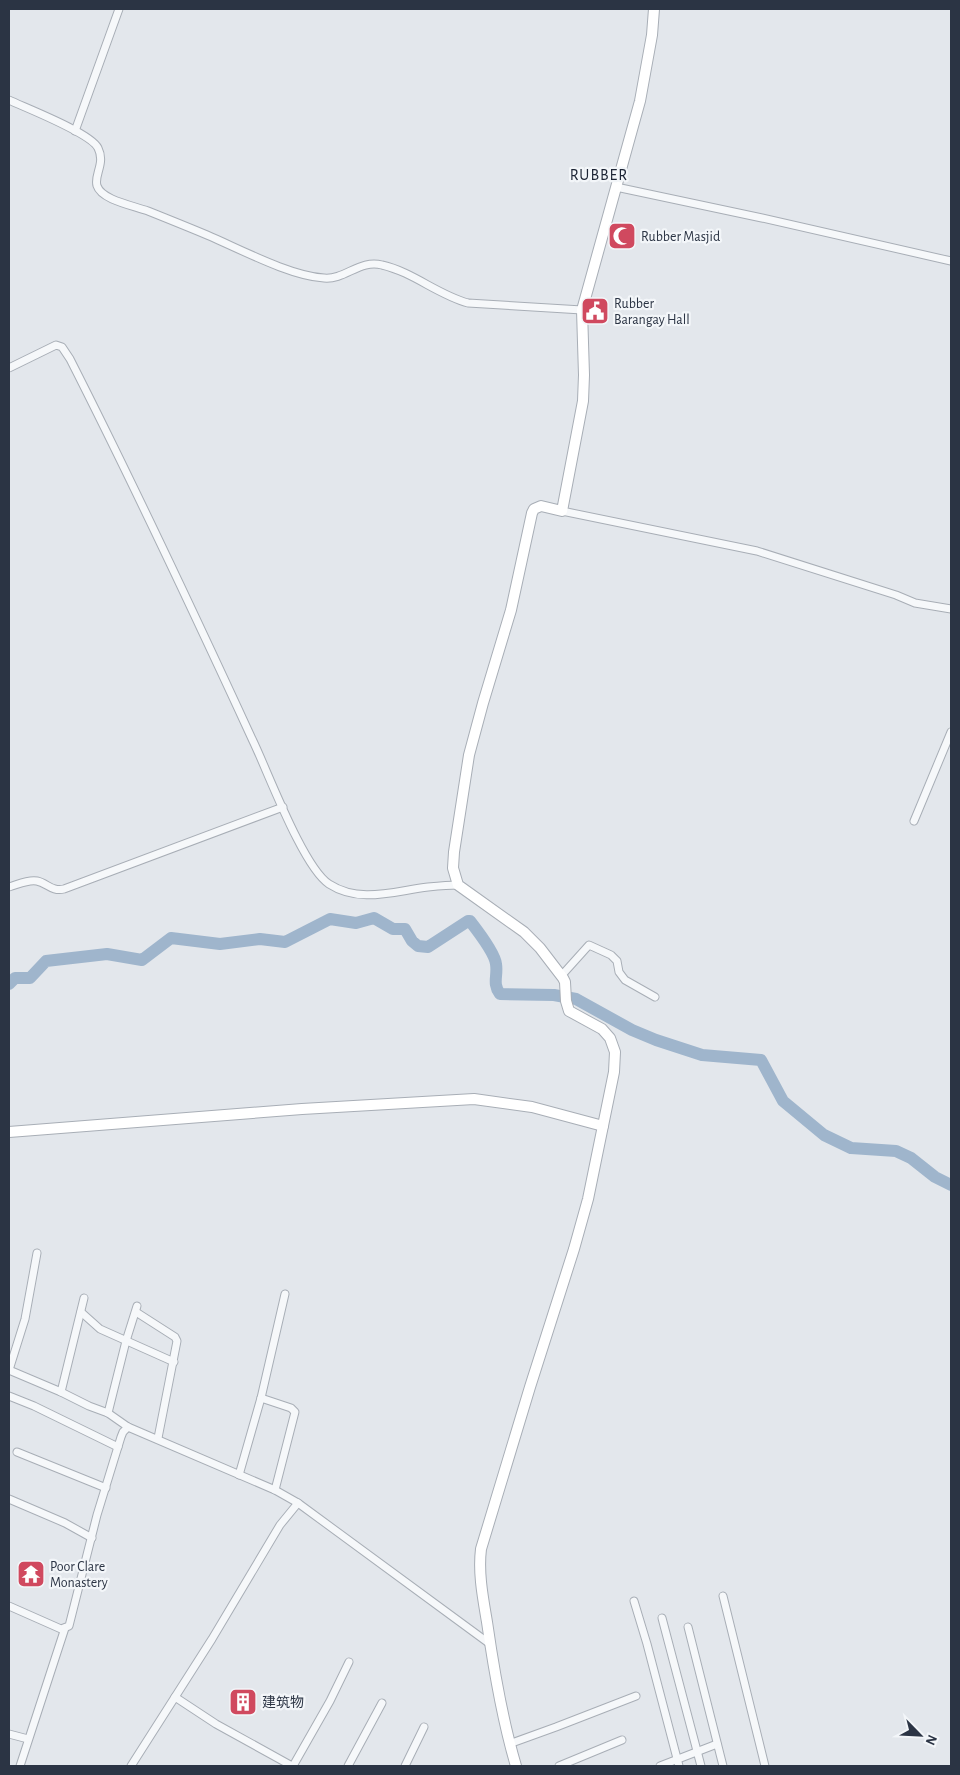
<svg xmlns="http://www.w3.org/2000/svg" width="960" height="1775" viewBox="0 0 960 1775" font-family="'Alegreya Sans','Noto Sans SC',sans-serif">
	<style>
		.lines { fill: none; stroke-linecap: round; stroke-linejoin: round }
		.river { stroke: #9fb5cc; stroke-width: 12 }
		.street-casing { stroke: #a8aeb6; stroke-width: 9 }
		.secondary-casing { stroke: #a8aeb6; stroke-width: 12 }
		.street { stroke: #f6f8fa; stroke-width: 7 }
		.secondary { stroke: #fff; stroke-width: 10 }
		.labels { text-anchor: middle; stroke-width: 4.5; stroke-linejoin: round; paint-order: stroke }
		.poi-label { font-size: 14px; fill: #2b3444; stroke: #f3f6f9; text-anchor: start }
		.quarter-label { font-size: 16px; letter-spacing: 1px; fill: #1d2535; stroke: #f3f6f9 }
	</style>
	<rect width="100%" height="100%" fill="#e3e7ec"/>
	<g class="lines">
		<path class="river" d="M9 984 15 978H30L46 961 107 954 142 960 171 938 220 944 260 939 285 942 330 919 356 923 374 918 393 929H405L412 941 418 946 428 947 468 921H470C477 930 495 954 496 964 498 976 492 983 500 994L554 995 576 999 632 1030 656 1040 702 1055 761 1060 783 1101 824 1135 851 1148 896 1151 911 1158 935 1177 951 1185"/>
		<defs>
			<g id="street">
				<path d="M9 100C26 108 91 133 98 148 109 170 80 184 112 199 123 204 136 207 148 211 168 219 188 227 207 235 240 249 290 276 324 278 345 280 360 259 382 265 413 272 438 295 468 303L582 310"/>
				<polyline points="75,131 119,9"/>
				<polyline points="616,187 762,218 951,261"/>
				<path d="M9 368 56 345 62 347 70 359C134 485 194 613 253 741 268 772 303 867 329 884 360 904 394 891 428 887 438 886 448 885 458 885"/>
				<polyline points="562,511 757,551 896,595 915,603 951,609"/>
				<polyline points="914,821 951,732"/>
				<path d="M9 887C17 885 28 879 37 881 47 883 52 892 64 889L283 807"/>
				<polyline points="562,975 589,945 611,955 617,961 619,972 625,980 655,997"/>
				<polyline points="81,1312 100,1329 174,1362"/>
				<polyline points="136,1312 175,1337 177,1341 158,1438"/>
				<polyline points="9,1370 61,1392 89,1406 108,1413 128,1427 275,1490 298,1503 490,1644"/>
				<polyline points="9,1370 25,1319 37,1253"/>
				<polyline points="61,1392 84,1298"/>
				<polyline points="9,1396 34,1406 118,1447"/>
				<polyline points="261,1398 291,1408 295,1412 275,1490"/>
				<polyline points="108,1413 126,1341 137,1306"/>
				<polyline points="17,1452 106,1488"/>
				<polyline points="239,1475 261,1398 285,1294"/>
				<polyline points="9,1499 65,1523 92,1538"/>
				<polyline points="723,1596 765,1766"/>
				<polyline points="634,1601 647,1644 679,1766"/>
				<polyline points="9,1606 61,1629 69,1626 97,1515 121,1437 123,1432 128,1427"/>
				<polyline points="662,1618 701,1766"/>
				<polyline points="688,1627 723,1766"/>
				<polyline points="175,1697 216,1724 292,1766"/>
				<polyline points="9,1734 28,1739"/>
				<polyline points="509,1744 556,1727 636,1696"/>
				<polyline points="20,1766 65,1628"/>
				<polyline points="131,1766 212,1639 280,1525 298,1503"/>
				<polyline points="293,1766 330,1701 349,1662"/>
				<polyline points="348,1766 382,1703"/>
				<polyline points="405,1766 424,1727"/>
				<polyline points="559,1766 622,1740"/>
				<polyline points="660,1766 717,1744"/>
			</g>
			<g id="secondary">
				<polyline points="9,1132 302,1109 474,1099 532,1107 603,1126"/>
				<path d="M516 1766C502 1719 494 1671 487 1622 483 1598 478 1573 481 1549L530 1387 574 1249 588 1199 614 1072 615 1052 610 1038 602 1029 569 1011 566 1001 565 982 563 978 540 948 524 932 458 885 453 868 454 852 469 755 483 703 511 610 532 513 534 509 541 506 562 511 583 401 584 375 582 310 640 101 652 35 654 9"/>
			</g>
		</defs>
		<use href="#street" class="street-casing"/>
		<use href="#secondary" class="secondary-casing"/>
		<use href="#street" class="street"/>
		<use href="#secondary" class="secondary"/>
	</g>
	<defs>
		<symbol id="mosque-square" viewBox="-11 -11 22 22"><rect x="-9" y="-9" width="18" height="18" rx="4" fill="#d0495f" stroke="#f3f6f9"/><path d="M3.5-4.9A6 6 0 1 0 3.5 4.9A5 5 0 1 1 3.5-4.9Z" fill="#fff"/></symbol>
		<symbol id="civic-square" viewBox="-11 -11 22 22"><rect x="-9" y="-9" width="18" height="18" rx="4" fill="#d0495f" stroke="#f3f6f9"/><path d="M-.6-6.5H3V-4.5H.6V-3L4-1V1h2V6H-6V1h2V-1L-.6-3ZM-1.2 2.5V6h2.4V2.5Z" fill="#fff"/></symbol>
		<symbol id="temple-square" viewBox="-11 -11 22 22"><rect x="-9" y="-9" width="18" height="18" rx="4" fill="#d0495f" stroke="#f3f6f9"/><path d="M0-6L5-2H3V0L6.5 2.5H4V6H1.5V3h-3V6H-4V2.5H-6.5L-3 0V-2H-5Z" fill="#fff"/></symbol>
		<symbol id="building-square" viewBox="-11 -11 22 22"><rect x="-9" y="-9" width="18" height="18" rx="4" fill="#d0495f" stroke="#f3f6f9"/><path d="M-4-6H4V6H1V3H-1V6H-4ZM-2.5-4.3h1.7v1.8h-1.7ZM.8-4.3h1.7v1.8H.8ZM-2.5-1h1.7V.8h-1.7ZM.8-1h1.7V.8H.8Z" fill="#fff"/></symbol>
	</defs>
	<g fill-rule="evenodd">
		<use href="#mosque-square" x="606" y="220" width="32" height="32"/>
		<use href="#civic-square" x="579" y="295" width="32" height="32"/>
		<use href="#temple-square" x="15" y="1558" width="32" height="32"/>
		<use href="#building-square" x="227" y="1686" width="32" height="32"/>
	</g>
	<g class="labels">
		<g class="poi-label">
			<text x="641" y="241">Rubber Masjid</text>
			<text x="614" y="308">Rubber<tspan x="614" dy="16">Barangay Hall</tspan></text>
			<text x="50" y="1571">Poor Clare<tspan x="50" dy="16">Monastery</tspan></text>
			<text x="262" y="1707">建筑物</text>
		</g>
		<g class="quarter-label">
			<text x="599" y="180">RUBBER</text>
		</g>
	</g>
	<rect width="960" height="1775" fill="none" stroke="#2b3444" stroke-width="20"/>
	<g transform="translate(920 1735) rotate(114)" stroke="#f3f6f9" stroke-width="4" paint-order="stroke">
	<path d="M0-4L9 19L0 12L-9 19Z" fill="#2b3444"/>
	<text y="-8" font-size="14" font-weight="bold" text-anchor="middle" fill="#2b3444">N</text>
	</g>
</svg>
